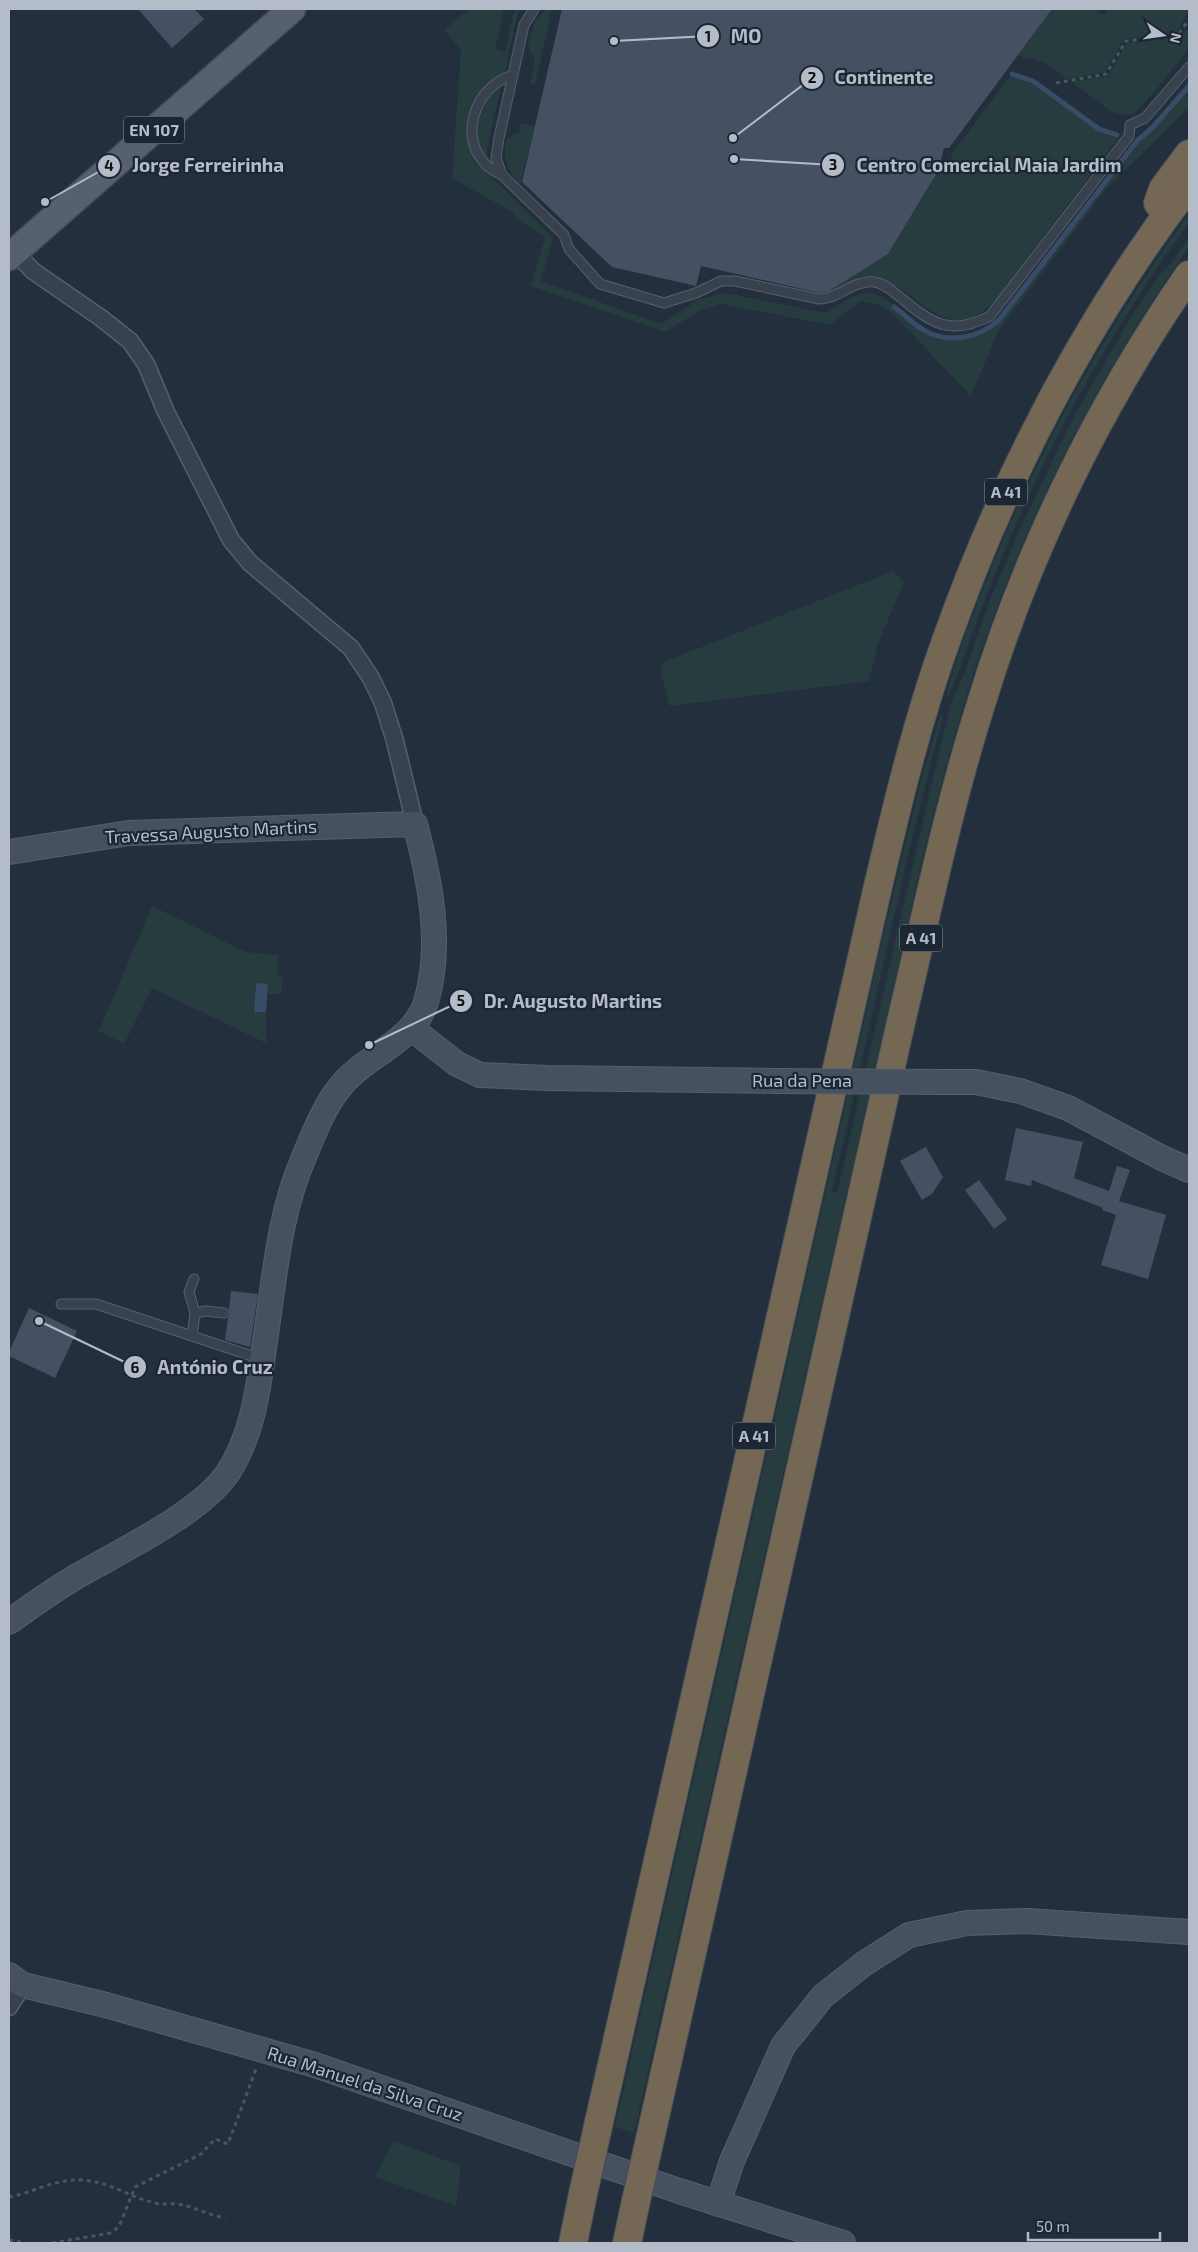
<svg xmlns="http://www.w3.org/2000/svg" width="1198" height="2252" viewBox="0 0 1198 2252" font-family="'Exo 2',sans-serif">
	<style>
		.green { fill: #263c3f }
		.water { fill: #394c67 }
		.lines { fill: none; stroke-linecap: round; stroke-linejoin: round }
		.stream { stroke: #394c67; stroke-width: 5 }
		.building { fill: #455162 }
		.lane-casing { stroke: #565f6c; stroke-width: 11 }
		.street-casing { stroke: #565f6c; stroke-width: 19 }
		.secondary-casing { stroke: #565f6c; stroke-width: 26 }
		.primary-casing { stroke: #414a57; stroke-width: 29 }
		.highway-casing { stroke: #434c59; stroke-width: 30 }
		.path { stroke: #44595c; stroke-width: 3; stroke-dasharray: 4 4; stroke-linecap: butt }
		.lane { stroke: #38414e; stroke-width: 9 }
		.street { stroke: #38414e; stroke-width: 16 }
		.secondary { stroke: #465061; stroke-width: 24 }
		.primary { stroke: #56606e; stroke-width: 26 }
		.highway { stroke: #746855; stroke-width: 28 }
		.secondary-bridge-casing { stroke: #565f6c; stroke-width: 26; stroke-linecap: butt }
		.highway-bridge-casing { stroke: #434c59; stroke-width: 30; stroke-linecap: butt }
		.secondary-bridge { stroke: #465061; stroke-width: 24 }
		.highway-bridge { stroke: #746855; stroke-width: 28 }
		.labels { text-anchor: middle; stroke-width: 4.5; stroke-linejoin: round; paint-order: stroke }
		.shield { fill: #1d2633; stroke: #878f9c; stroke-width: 1 }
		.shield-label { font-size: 16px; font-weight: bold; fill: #b4bcc9 }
		.street-label { font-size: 18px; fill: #b4bcc9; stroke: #1d2633 }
		.leader { fill: none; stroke: #b4bcc9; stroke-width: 2 }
		.callout-dot { fill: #b4bcc9; stroke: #1d2633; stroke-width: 2 }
		.mark-label { font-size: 15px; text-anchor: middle; font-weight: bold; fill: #111 }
		.callout-label { font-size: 19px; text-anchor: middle; font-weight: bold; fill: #b4bcc9; stroke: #1d2633; stroke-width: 4.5; stroke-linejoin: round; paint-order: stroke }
	</style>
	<rect width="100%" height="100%" fill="#242f3e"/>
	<g class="green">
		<path d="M469 9H504L495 49 505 52 514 11 521 9 517 16 505 72C472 86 456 133 476 163L553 237 541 281 661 324 698 300 724 293 826 313 851 297 869 292 883 297 922 329 939 336 959 338 970 336 990 328 999 320 1137 141 1153 127 1189 86V107L1107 188 998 331 971 396 889 310 876 304 860 301 830 325 722 304 701 310 665 332 531 286 545 237 517 219 514 213 452 178 461 50 444 30Z"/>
		<polygon points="546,9 552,9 535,85 530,84 535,59 528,47 535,20"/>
		<polygon points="1052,9 1094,9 1103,15 1108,9 1187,9 1189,10 1176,34 1124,39 1105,72 1067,79 1045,63 1018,55"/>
		<polygon points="1189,28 1189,48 1155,91 1133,114 1123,115 1112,112 1072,82 1108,76 1127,43 1178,38"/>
		<path d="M1012 74 1033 81 1099 129 1117 135 1118 138 997 298C946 356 917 283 874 277 854 274 842 292 824 294L888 254 938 171 944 172 949 166 952 154Z"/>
		<path d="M502 83 487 149 489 164C465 135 478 105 502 83Z"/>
		<path d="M521 123 535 126 520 184C506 169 502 158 507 138L519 132Z"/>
		<path d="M1189 214V222C1124 313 1066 410 1021 513 1004 552 988 590 974 629 965 652 959 675 948 697L946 696C958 650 976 605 994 561 1045 438 1110 321 1189 214Z"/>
		<path d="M1189 237V247C1114 353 1052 468 1004 589 967 682 941 780 918 878L634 2133 615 2127 883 936 919 788 940 716H943L910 846 832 1192 837 1193 950 705 964 674 990 600 1019 531 1071 422 1131 317 1160 274 1172 262Z"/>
		<polygon points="893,571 904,582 878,644 869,681 670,706 660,669 664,662"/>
		<polygon points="152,906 246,952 278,955 277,974 283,978 281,994 267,994 268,984 256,983 254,1012 266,1012 266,1043 152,988 124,1044 99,1031"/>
		<polygon points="393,2141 461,2166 456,2206 375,2177"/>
	</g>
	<polygon class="water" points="256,983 268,984 266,1012 254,1012"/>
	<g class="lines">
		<g class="stream">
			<polyline points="1012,74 1033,81 1099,129 1117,135"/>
			<path d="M894 307C904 314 912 323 922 329 947 345 979 338 999 320L1137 141 1153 127 1189 86"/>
		</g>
	</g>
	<g class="building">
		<polygon points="138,9 194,9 204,19 172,48"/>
		<polygon points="562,9 1052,9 949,148 944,148 938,171 888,254 829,291 820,293 701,266 696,286 612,267 522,182"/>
		<polygon points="1016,1128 1083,1142 1074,1178 1109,1191 1117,1166 1130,1170 1119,1201 1166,1215 1148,1279 1101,1265 1116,1215 1102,1210 1103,1208 1032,1180 1031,1186 1005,1180"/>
		<polygon points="926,1147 943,1177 932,1194 922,1200 900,1161"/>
		<polygon points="979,1180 1007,1219 994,1229 965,1190"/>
		<polygon points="231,1291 258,1294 250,1347 225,1340 228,1318 230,1314 229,1309"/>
		<polygon points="29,1308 77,1331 55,1378 9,1356 9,1352"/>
	</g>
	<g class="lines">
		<defs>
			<g id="lane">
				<path d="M534 9 524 25 499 138 496 158 502 175 564 235 569 249 600 284 664 303 696 293 721 281H735L819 299C839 299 853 280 874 282 884 283 892 291 900 297 931 323 950 337 990 316L1129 136 1130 125 1145 118 1189 67"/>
				<path d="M502 175C454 155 468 88 513 75"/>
				<polyline points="61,1304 96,1304 261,1359"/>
				<polyline points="195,1313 206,1311 224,1313"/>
				<polyline points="192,1336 195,1313 189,1292 194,1279"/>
			</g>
			<g id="street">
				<polyline points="15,252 33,271 101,318 130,341 146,364 166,412 231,540 250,563 351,648 371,678 383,703 395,741 415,824"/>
				<polyline points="9,2007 23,1985"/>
			</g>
			<g id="secondary">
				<path d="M9 852 129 833 415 824C430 880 443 945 426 1002 414 1042 364 1056 340 1087 324 1107 314 1133 304 1157 278 1216 274 1284 264 1348 258 1391 252 1437 227 1474 198 1515 118 1552 74 1578 52 1591 30 1607 9 1622"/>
				<polyline points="411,1028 457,1064 480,1075 547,1078 776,1081"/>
				<polyline points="943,1082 976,1082 1020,1091 1068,1108 1162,1158 1189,1170"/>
				<polyline points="9,1975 23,1985 106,2005 315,2065 679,2191 843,2243"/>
				<polyline points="718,2204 732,2161 783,2046 823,1996 865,1963 909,1935 967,1923 1027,1921 1189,1932"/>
			</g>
			<polyline id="primary" points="9,257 292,9"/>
			<g id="highway">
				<polyline points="1158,203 1163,189 1189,154"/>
				<path d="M599 2122 876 895C896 810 916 724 946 641 1004 478 1084 323 1189 185"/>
				<path d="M650 2139 901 1022C926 916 948 808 981 704 1027 552 1099 405 1189 275"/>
				<polyline points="573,2243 583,2194"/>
				<polyline points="627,2243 634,2210"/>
			</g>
		</defs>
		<use href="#lane" class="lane-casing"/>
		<use href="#street" class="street-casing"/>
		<use href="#secondary" class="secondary-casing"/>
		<use href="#primary" class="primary-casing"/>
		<use href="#highway" class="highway-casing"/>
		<g class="path">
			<polyline points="1056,83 1106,74 1126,41 1177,36 1189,20"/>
			<path d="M9 2197C32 2193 55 2179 79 2180 108 2180 128 2197 155 2203 162 2205 170 2203 178 2204 194 2207 209 2215 225 2218"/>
			<polyline points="9,2240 26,2243"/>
			<polyline points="52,2243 110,2233 116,2229 120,2224 135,2187 201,2154 215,2139 228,2144 256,2069"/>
		</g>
		<use href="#lane" class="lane"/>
		<use href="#street" class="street"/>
		<use href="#secondary" class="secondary"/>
		<use href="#primary" class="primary"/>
		<use href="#highway" class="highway"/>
		<defs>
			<polyline id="secondary-bridge" points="776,1081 943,1082"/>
			<g id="highway-bridge">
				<polyline points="583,2194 599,2122"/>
				<polyline points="634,2210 650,2139"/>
			</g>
		</defs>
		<use href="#secondary-bridge" class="secondary-bridge-casing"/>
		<use href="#highway-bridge" class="highway-bridge-casing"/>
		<use href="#secondary-bridge" class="secondary-bridge"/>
		<use href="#highway-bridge" class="highway-bridge"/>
	</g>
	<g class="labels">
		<g class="shield">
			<rect x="124" y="116.5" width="60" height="27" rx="4"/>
			<rect x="985" y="478.5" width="42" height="27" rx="4"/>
			<rect x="900" y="924.5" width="42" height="27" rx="4"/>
			<rect x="733" y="1422.5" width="42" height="27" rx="4"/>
		</g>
		<g class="shield-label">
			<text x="154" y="136">EN 107</text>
			<text x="1006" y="498">A 41</text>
			<text x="921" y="944">A 41</text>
			<text x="754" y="1442">A 41</text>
		</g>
		<g class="street-label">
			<text transform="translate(211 832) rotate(-3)" y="6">Travessa Augusto Martins</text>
			<text x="802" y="1087">Rua da Pena</text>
			<text transform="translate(365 2084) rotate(18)" y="6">Rua Manuel da Silva Cruz</text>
		</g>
	</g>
	<path class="leader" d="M614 41L708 36M733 138L812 78M734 159L833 165M45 202L109 166M369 1045L461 1001M39 1321L135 1367"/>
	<g class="callout-dot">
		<circle cx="614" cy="41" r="5"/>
		<circle cx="733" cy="138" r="5"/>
		<circle cx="734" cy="159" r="5"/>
		<circle cx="45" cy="202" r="5"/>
		<circle cx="369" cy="1045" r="5"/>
		<circle cx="39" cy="1321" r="5"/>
		<circle cx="708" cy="36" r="12"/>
		<circle cx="812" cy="78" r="12"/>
		<circle cx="833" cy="165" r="12"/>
		<circle cx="109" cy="166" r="12"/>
		<circle cx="461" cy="1001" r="12"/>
		<circle cx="135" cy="1367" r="12"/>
	</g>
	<g class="mark-label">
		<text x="708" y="42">1</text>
		<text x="812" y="83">2</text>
		<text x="833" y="170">3</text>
		<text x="109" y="171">4</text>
		<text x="461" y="1006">5</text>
		<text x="135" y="1373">6</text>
	</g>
	<g class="callout-label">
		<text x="746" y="43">MO</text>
		<text x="884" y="84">Continente</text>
		<text x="989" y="172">Centro Comercial Maia Jardim</text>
		<text x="208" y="172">Jorge Ferreirinha</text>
		<text x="573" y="1008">Dr. Augusto Martins</text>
		<text x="215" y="1374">António Cruz</text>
	</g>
	<rect width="1198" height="2252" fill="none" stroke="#b4bcc9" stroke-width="20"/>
	<g transform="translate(1163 35) rotate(103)" stroke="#1d2633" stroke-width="4" paint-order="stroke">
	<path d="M0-4L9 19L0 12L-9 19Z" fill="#b4bcc9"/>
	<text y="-8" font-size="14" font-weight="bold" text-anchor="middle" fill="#b4bcc9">N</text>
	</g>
	<path d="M1028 2232v8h132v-8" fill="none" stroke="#b4bcc9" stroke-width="2.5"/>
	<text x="1036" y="2232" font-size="15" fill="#b4bcc9" stroke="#1d2633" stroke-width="4" paint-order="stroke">50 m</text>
</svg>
